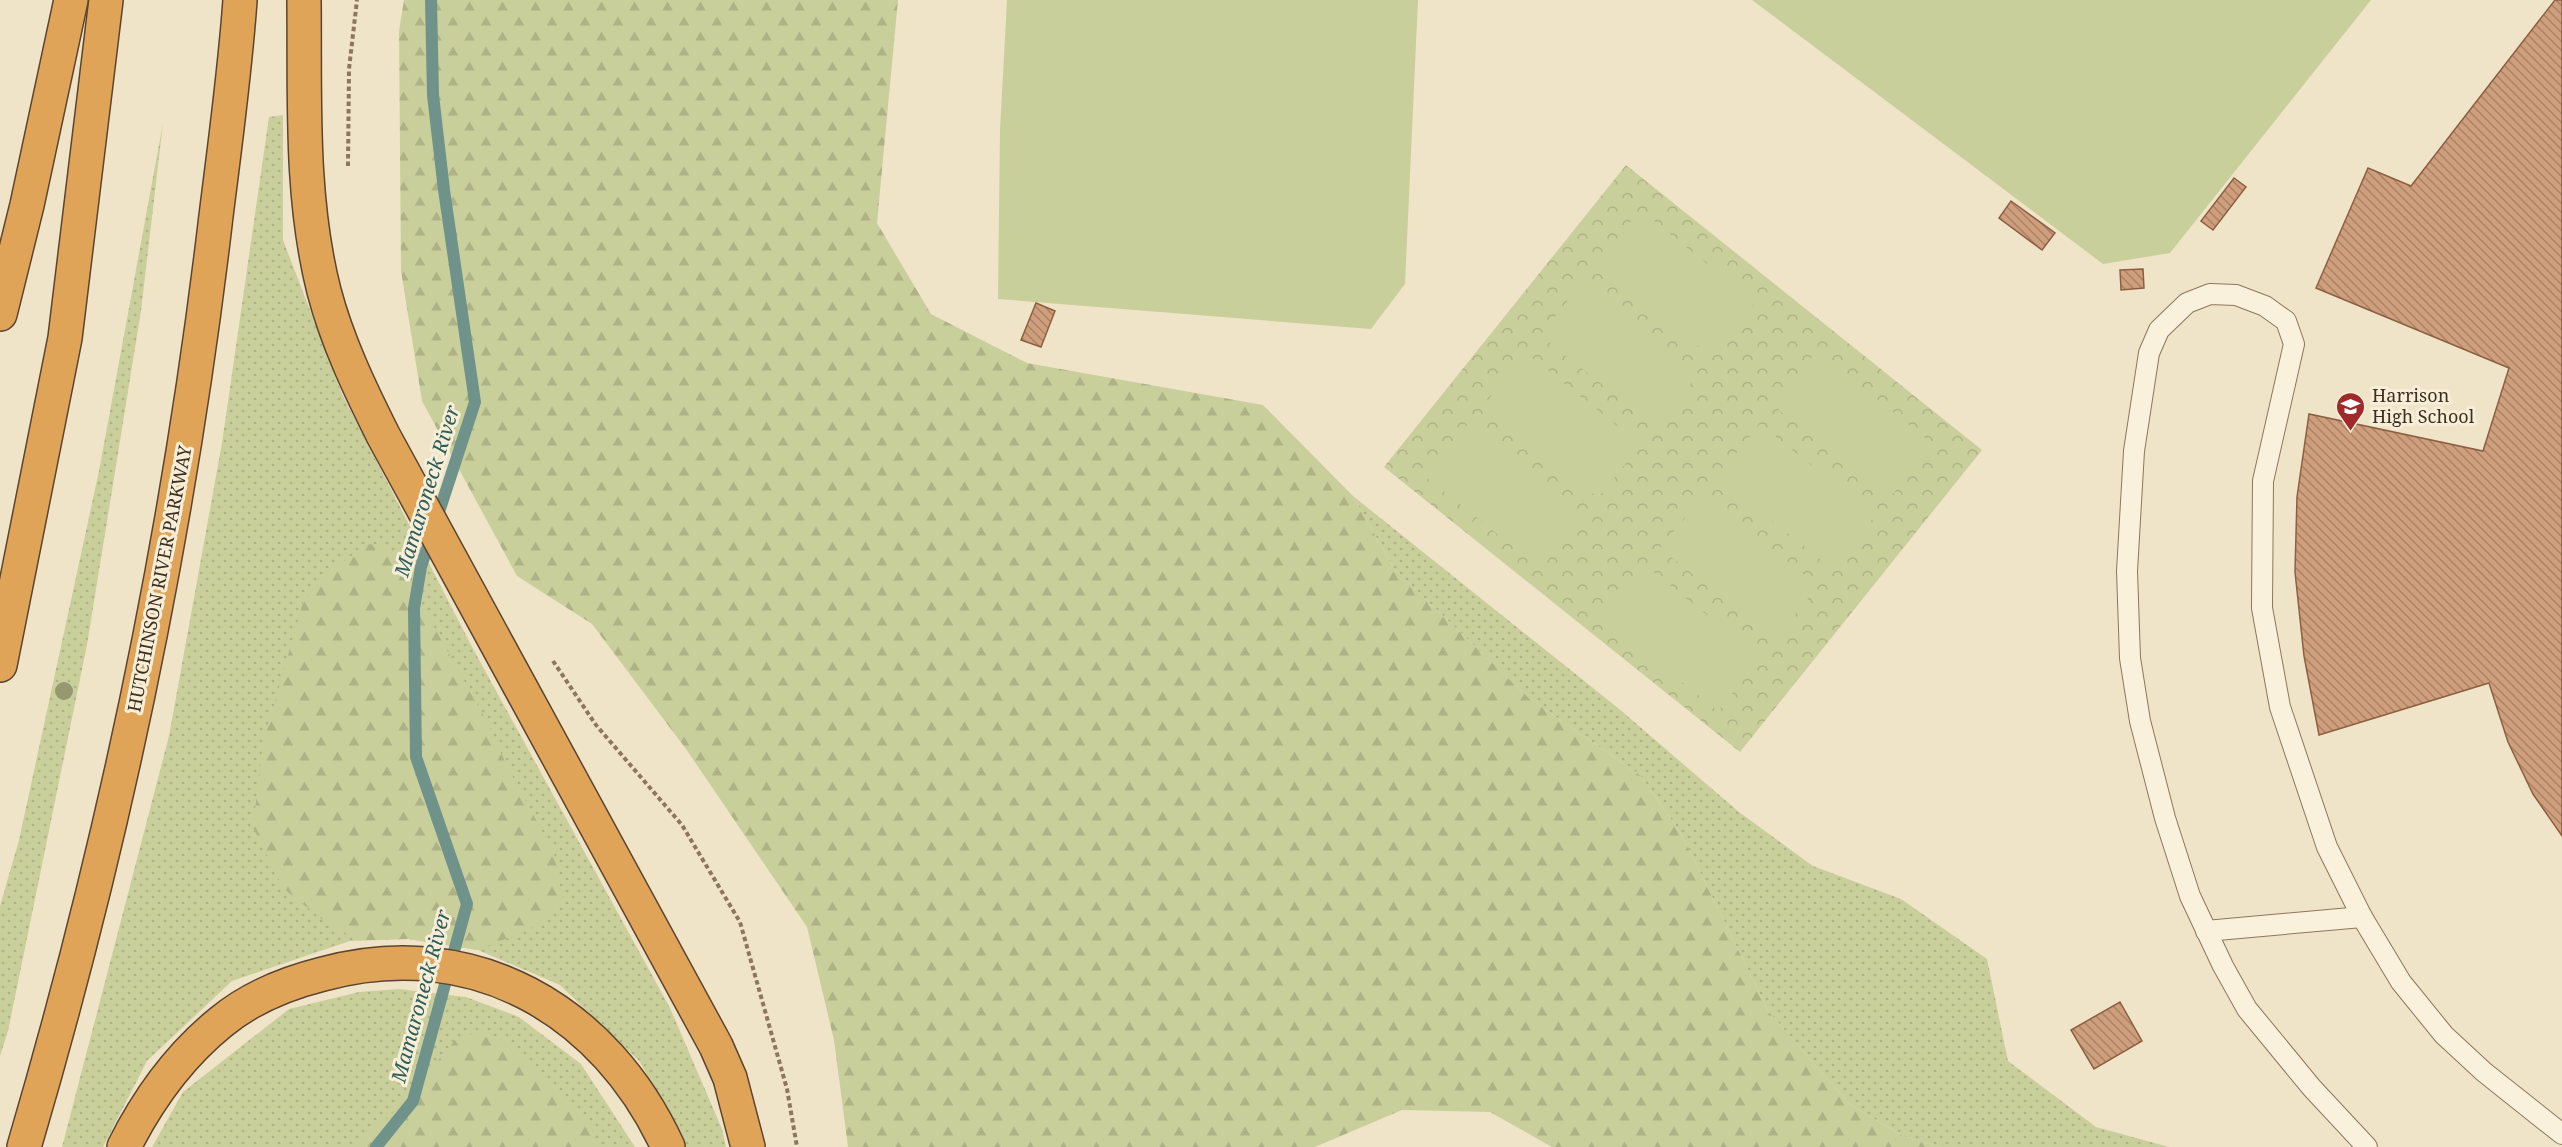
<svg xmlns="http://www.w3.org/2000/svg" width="2562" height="1147" viewBox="0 0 2562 1147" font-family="'Noto Serif',serif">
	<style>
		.grass { fill: url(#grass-dots) }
		.forest { fill: url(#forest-firs) }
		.park { fill: url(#park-crowns) }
		.pitch { fill: #c9cf9b }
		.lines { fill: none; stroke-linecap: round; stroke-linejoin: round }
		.stream { stroke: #6f938a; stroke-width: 12 }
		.building { fill: url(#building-back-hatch); stroke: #8d5f41; stroke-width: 1.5 }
		.lane-casing { stroke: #8d765c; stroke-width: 22 }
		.highway-casing { stroke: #5b4430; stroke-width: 36 }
		.path { stroke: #8d765c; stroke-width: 4; stroke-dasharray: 4.5 3; stroke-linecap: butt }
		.lane { stroke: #faf1dc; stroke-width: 20 }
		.highway { stroke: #e0a458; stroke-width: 33 }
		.tree { fill: #96986f }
		.labels { text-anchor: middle; stroke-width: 6; stroke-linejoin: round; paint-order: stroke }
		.poi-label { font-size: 18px; fill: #3d2e20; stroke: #f7eed8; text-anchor: start }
		.street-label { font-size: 18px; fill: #3d2e20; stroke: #f7eed8 }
		.water-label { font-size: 20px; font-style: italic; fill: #2f5d5a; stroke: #f7eed8 }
	</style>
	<defs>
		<pattern id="grass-dots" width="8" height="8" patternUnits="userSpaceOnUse" patternTransform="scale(1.5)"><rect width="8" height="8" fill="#c9cf9b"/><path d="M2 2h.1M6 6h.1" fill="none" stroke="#aeb285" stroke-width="1.8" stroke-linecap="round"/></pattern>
		<pattern id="forest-firs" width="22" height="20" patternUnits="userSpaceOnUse" patternTransform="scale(1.5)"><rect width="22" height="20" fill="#c9cf9b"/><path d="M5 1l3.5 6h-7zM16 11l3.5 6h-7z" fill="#aeb285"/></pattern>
		<pattern id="park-crowns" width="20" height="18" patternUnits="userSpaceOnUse" patternTransform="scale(1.5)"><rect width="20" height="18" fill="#c9cf9b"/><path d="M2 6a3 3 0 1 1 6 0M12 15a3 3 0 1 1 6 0" fill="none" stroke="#aeb285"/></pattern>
		<pattern id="building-back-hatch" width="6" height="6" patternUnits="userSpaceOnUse" patternTransform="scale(1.5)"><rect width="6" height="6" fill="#cf9f7d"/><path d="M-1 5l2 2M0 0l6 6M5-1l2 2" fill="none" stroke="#a98266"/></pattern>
	</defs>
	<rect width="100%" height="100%" fill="#f0e4c8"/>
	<g class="grass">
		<polygon points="283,115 283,240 342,394 471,645 670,1008 722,1129 726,1147 686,1147 640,1062 560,985 478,950 408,939 350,941 232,981 147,1061 103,1147 62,1147 169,736 222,443 269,117"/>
		<polygon points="163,123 141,311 87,645 8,1031 0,1056 0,906 19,840 99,471"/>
		<polygon points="1353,496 1618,708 1739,812 1813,866 1901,899 1987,959 2008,1061 2096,1127 2169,1147 1941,1147 1903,1136 1849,1104 1769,1012 1680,832 1640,775 1530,699 1394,569"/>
		<polygon points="399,989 466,997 519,1017 581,1064 635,1147 152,1147 183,1092 289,1009 359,992"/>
	</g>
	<g class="forest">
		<polygon points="404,0 898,0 877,223 931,314 1027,363 1263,405 1353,496 1394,569 1530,699 1640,775 1680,832 1769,1012 1849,1104 1903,1136 1941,1147 1552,1147 1490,1112 1402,1110 1315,1147 848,1147 834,1040 807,927 686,749 592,624 517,576 422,401 401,271 399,31"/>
		<polygon points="369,544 390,548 485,718 509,770 554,853 563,902 530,929 478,950 408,939 363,940 333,928 283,888 253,827 263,744 303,602 335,567"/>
		<polygon points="487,1031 524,1054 588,1119 598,1147 347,1147 389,1117 458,1037"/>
	</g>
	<polygon class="park" points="1626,165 1982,450 1740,752 1384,467"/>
	<g class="pitch">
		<polygon points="1007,0 1418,0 1405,284 1371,329 998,299 1000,130"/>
		<polygon points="1752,0 2371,0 2170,253 2103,264"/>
		<polygon points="1640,210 1755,302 1712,357 1596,264"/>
		<polygon points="1583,282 1698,374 1656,428 1540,335"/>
		<polygon points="1817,351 1933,444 1889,499 1774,406"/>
		<polygon points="1526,353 1641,445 1598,498 1483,406"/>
		<polygon points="1468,424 1583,516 1541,569 1426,477"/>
		<polygon points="1760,424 1875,516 1833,569 1717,477"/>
		<polygon points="1704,495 1818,586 1775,640 1660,548"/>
		<polygon points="1646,566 1761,658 1718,711 1603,619"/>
	</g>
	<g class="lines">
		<polyline class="stream" points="376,1147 413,1101 467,904 416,757 414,608 421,567 475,402 444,190 433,95 431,0"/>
	</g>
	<g class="building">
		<polygon points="2555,0 2562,0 2562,836 2533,794 2508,742 2489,683 2319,735 2304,656 2295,572 2297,497 2309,414 2483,451 2509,368 2316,288 2368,168 2411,186"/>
		<polygon points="2234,178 2246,187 2213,230 2201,221"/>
		<polygon points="2011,201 2055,233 2042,250 1999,218"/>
		<polygon points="2143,269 2144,288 2121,290 2120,270"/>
		<polygon points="1036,303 1055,311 1041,347 1021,340"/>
		<polygon points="2120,1002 2142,1041 2094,1069 2071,1030"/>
	</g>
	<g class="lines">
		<defs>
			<g id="lane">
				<polyline points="2206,931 2362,917"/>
				<polyline points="2367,1147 2312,1088 2247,1009 2223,966 2190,896 2165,818 2140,721 2130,658 2127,571 2134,451 2149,353 2159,330 2187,303 2210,294 2236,295 2265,306 2286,321 2294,344 2263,481 2262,608 2280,707 2327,847 2362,917 2401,982 2444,1035 2484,1072 2562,1134"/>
			</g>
			<g id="highway">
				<path d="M304 0C305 97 300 197 324 291 337 341 360 389 383 435L716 1046 730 1078 748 1147"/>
				<polyline points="0,314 27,205 71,0"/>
				<polyline points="0,665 65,338 106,0"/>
				<path d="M24 1147C114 842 179 532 216 216 225 144 235 72 240 0"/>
				<path d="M124 1147C148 1099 179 1056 221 1022 250 998 287 983 323 974 473 933 605 1010 668 1147"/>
			</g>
		</defs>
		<use href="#lane" class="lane-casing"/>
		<use href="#highway" class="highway-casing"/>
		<g class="path">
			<polyline points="348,166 349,69 357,0"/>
			<polyline points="553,661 596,725 682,825 740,922 787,1089 797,1147"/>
		</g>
		<use href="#lane" class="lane"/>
		<use href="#highway" class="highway"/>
	</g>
	<circle class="tree" cx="64" cy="691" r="9"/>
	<defs>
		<symbol id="school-pin" viewBox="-11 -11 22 30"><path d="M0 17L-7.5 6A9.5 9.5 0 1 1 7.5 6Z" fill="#9e2a2b" stroke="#f7eed8"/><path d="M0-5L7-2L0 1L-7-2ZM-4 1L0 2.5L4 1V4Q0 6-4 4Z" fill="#fff"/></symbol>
	</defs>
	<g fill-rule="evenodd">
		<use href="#school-pin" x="2334" y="390" width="33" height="45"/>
	</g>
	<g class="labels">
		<g class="poi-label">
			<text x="2372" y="402">Harrison<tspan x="2372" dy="21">High School</tspan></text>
		</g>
		<g class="street-label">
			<text transform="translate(160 579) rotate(-79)" y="6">HUTCHINSON RIVER PARKWAY</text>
		</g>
		<g class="water-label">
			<text transform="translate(427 491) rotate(-73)" y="7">Mamaroneck River</text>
			<text transform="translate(421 996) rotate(-75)" y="7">Mamaroneck River</text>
		</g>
	</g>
</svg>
